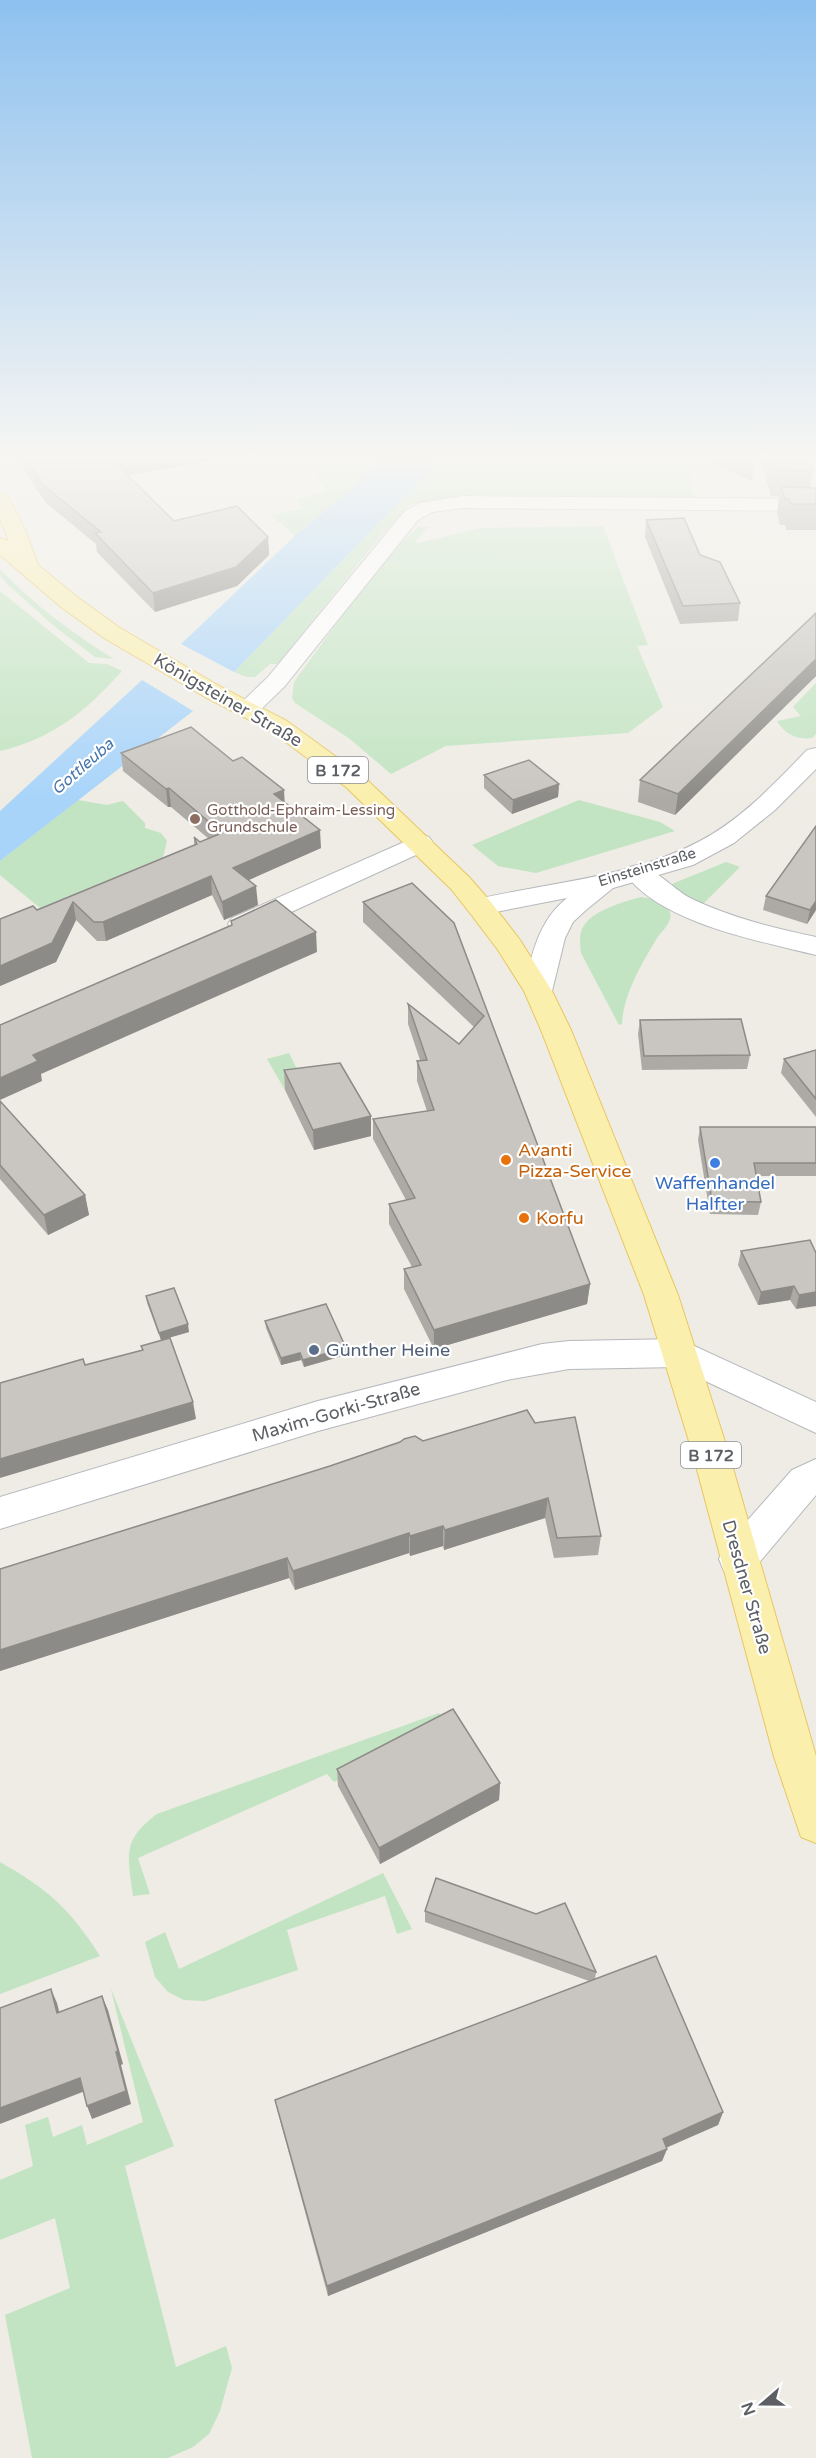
<svg xmlns="http://www.w3.org/2000/svg" width="816" height="2458" viewBox="0 0 816 2458" font-family="'Varela Round',sans-serif">
	<style>
		.green { fill: #c2e4c2 }
		.water { fill: #a8d4fa }
		.lines { fill: none; stroke-linecap: round; stroke-linejoin: round }
		.minor-casing { stroke: #b6b9bd; stroke-width: 2 }
		.tertiary-casing { stroke: #b6b9bd; stroke-width: 2 }
		.secondary-casing { stroke: #b5b8bd; stroke-width: 2 }
		.primary-casing { stroke: #e9c662; stroke-width: 2 }
		.minor { fill: #fff; fill-rule: evenodd }
		.tertiary { fill: #fff; fill-rule: evenodd }
		.secondary { fill: #fff; fill-rule: evenodd }
		.primary { fill: #faefac; fill-rule: evenodd }
		.wall { fill: #adaaa6 }
		.shaded-wall { fill: #8d8b87 }
		.building { fill: #c9c6c1; stroke: #8d8b87; stroke-width: 1.5 }
		.education-dot { fill: #8d6e63; stroke: #fff; stroke-width: 2 }
		.food-dot { fill: #e8710a; stroke: #fff; stroke-width: 2 }
		.shop-dot { fill: #3f7fe0; stroke: #fff; stroke-width: 2 }
		.service-dot { fill: #5c6f8a; stroke: #fff; stroke-width: 2 }
		.labels { text-anchor: middle; stroke-width: 4.5; stroke-linejoin: round; paint-order: stroke }
		.far-education-label { font-size: 15px; fill: #785e54; stroke: #fff; text-anchor: start }
		.far-street-label { font-size: 15px; fill: #5c5f64; stroke: #fff }
		.far-water-label { font-size: 16px; font-style: italic; fill: #4575ab; stroke: #fff }
		.shield { fill: #fff; stroke: #8d8f92; stroke-width: 1.5 }
		.shield-label { font-size: 16px; font-weight: bold; fill: #5c5f64 }
		.street-label { font-size: 18px; fill: #5c5f64; stroke: #fff }
		.food-label { font-size: 18px; fill: #c56008; stroke: #fff; text-anchor: start }
		.shop-label { font-size: 18px; fill: #366cbe; stroke: #fff }
		.service-label { font-size: 18px; fill: #4e5e75; stroke: #fff; text-anchor: start }
	</style>
	<rect width="100%" height="100%" fill="#eeece4"/>
	<g class="green">
		<polygon points="348,457 382,457 354,487 295,536 271,515 303,508 296,500 327,490 309,467 332,461 342,463"/>
		<polygon points="443,457 686,457 694,499 454,497 452,499 427,501 410,505 379,538 278,664 270,664 255,677 247,677 234,672"/>
		<polygon points="603,526 648,645 637,646 663,707 628,733 446,746 391,774 350,739 295,703 292,698 294,682 379,565 418,527 429,527 415,542 419,543 480,528"/>
		<path d="M0 569C34 605 72 633 114 659L95 657 54 626 6 583 0 576Z"/>
		<path d="M0 591 89 663 107 664 122 671C86 711 54 738 0 751Z"/>
		<path d="M816 683V734L812 738C796 740 785 734 777 721L801 716 793 707Z"/>
		<polygon points="78,800 107,805 123,801 145,823 145,828 161,833 167,841 163,857 40,908 0,875 0,861"/>
		<polygon points="579,800 660,822 675,831 536,873 498,866 472,845"/>
		<polygon points="726,862 740,867 700,907 667,886"/>
		<path d="M641 897 660 900C665 904 673 912 670 919 668 926 661 932 657 938 642 963 623 995 622 1024L619 1025 581 953C580 945 579 937 582 929 590 911 623 902 641 897Z"/>
		<polygon points="289,1053 297,1069 285,1090 267,1059"/>
		<path d="M439 1713 446 1724 334 1782 327 1774 138 1858 150 1894 133 1896C128 1856 121 1841 157 1814Z"/>
		<path d="M0 1862C49 1890 69 1908 100 1956L0 1994Z"/>
		<polygon points="383,1873 412,1929 397,1934 385,1896 287,1930 298,1970 205,2001 184,2000 168,1992 155,1977 145,1942 165,1932 179,1969"/>
		<polygon points="111,1989 174,2146 125,2166 176,2367 226,2346 232,2368 220,2411 209,2434 193,2447 168,2458 32,2458 5,2315 70,2288 55,2218 0,2240 0,2180 33,2166 25,2125 48,2117 53,2137 82,2125 87,2145 143,2122"/>
	</g>
	<g class="water">
		<polygon points="382,457 443,457 234,672 181,644 295,536 354,487"/>
		<polygon points="142,680 193,711 0,861 0,811"/>
	</g>
	<g class="lines">
		<defs>
			<g id="minor">
				<polygon points="462,496 816,499 816,511 462,508 432,512 418,520 284,687 256,714 248,716 240,714 236,709 240,704 268,677 404,512 420,503"/>
				<polygon points="420,835 429,837 433,843 429,849 252,930 242,932 232,930 228,924 232,918"/>
				<path d="M638 865C658 870 674 890 692 899 732 918 774 928 816 937V955C760 941 659 923 625 873L629 867Z"/>
			</g>
			<g id="tertiary">
				<polygon points="679,1339 816,1402 816,1433 667,1363 661,1353 667,1343"/>
				<polygon points="816,1459 816,1495 752,1571 738,1576 724,1571 719,1559 724,1547 792,1470"/>
			</g>
			<g id="secondary">
				<path d="M816 748V769L775 810 734 843 693 865 613 888 586 910 573 922 565 938 552 991 548 997 538 1000 528 997 524 991C531 956 538 921 567 898L480 915 470 913 466 907 470 901C547 882 629 879 700 841 742 819 775 783 807 750Z"/>
				<polygon points="679,1339 691,1343 697,1353 691,1363 679,1367 569,1369 507,1380 318,1431 0,1529 0,1497 318,1401 542,1344 569,1341"/>
			</g>
			<polygon id="primary" points="0,494 7,496 10,500 26,532 38,565 77,597 120,628 221,687 287,721 365,778 469,877 490,901 520,940 552,991 571,1030 678,1295 728,1451 816,1756 816,1843 801,1837 774,1757 692,1451 644,1295 541,1030 524,991 498,950 470,913 451,889 347,788 271,731 205,697 104,638 61,607 0,555 0,538 9,541 0,520"/>
		</defs>
		<use href="#minor" class="minor-casing"/>
		<use href="#tertiary" class="tertiary-casing"/>
		<use href="#secondary" class="secondary-casing"/>
		<use href="#primary" class="primary-casing"/>
		<use href="#minor" class="minor"/>
		<use href="#tertiary" class="tertiary"/>
		<use href="#secondary" class="secondary"/>
		<use href="#primary" class="primary"/>
	</g>
	<g class="wall">
		<polygon points="16,457 230,457 127,475 174,521 268,537 269,555 237,586 155,612 97,552 96,544 45,502"/>
		<polygon points="714,457 755,457 752,481 716,465"/>
		<polygon points="763,457 807,457 813,471 810,487 816,488 816,530 786,530 785,525 780,525 777,513 779,496 771,496 762,466"/>
		<polygon points="646,520 700,555 740,603 738,621 680,624 645,537"/>
		<polygon points="816,613 816,676 675,815 638,802 640,780"/>
		<polygon points="121,753 284,802 321,848 249,880 258,905 224,920 212,895 106,941 97,941 76,920 56,962 0,986 0,919 37,910 194,845 194,837 200,842 209,839 171,807 168,807 123,771"/>
		<polygon points="484,775 559,784 558,797 512,814 484,788"/>
		<polygon points="766,896 816,910 807,924 763,910"/>
		<polygon points="363,902 454,923 590,1284 587,1304 434,1349 404,1289 404,1269 412,1267 389,1224 389,1204 406,1200 373,1139 373,1119 427,1111 417,1081 417,1061 420,1060 408,1024 408,1004 459,1044 474,1027 363,922"/>
		<polygon points="640,1020 750,1055 747,1069 642,1070 638,1034"/>
		<polygon points="816,1050 816,1117 781,1073 784,1059"/>
		<polygon points="284,1070 371,1116 371,1136 314,1150 285,1090"/>
		<polygon points="0,1101 85,1195 89,1215 48,1235 0,1179"/>
		<polygon points="700,1127 816,1127 816,1176 757,1176 761,1202 758,1215 710,1214 698,1140"/>
		<polygon points="741,1251 816,1253 796,1309 790,1300 758,1305 738,1265"/>
		<polygon points="146,1296 189,1332 161,1340 147,1303"/>
		<polygon points="265,1321 346,1355 304,1367 301,1360 281,1365 266,1328"/>
		<polygon points="527,1410 601,1536 598,1555 554,1558 545,1518 444,1550 443,1546 410,1556 409,1553 295,1590 289,1578 0,1671 0,1569"/>
		<polygon points="337,1769 500,1783 499,1800 380,1864 338,1786"/>
		<polygon points="425,1911 596,1972 595,1979 723,2112 718,2125 666,2148 667,2149 662,2161 328,2296 278,2113 275,2100 589,1981 425,1922"/>
	</g>
	<g class="shaded-wall">
		<polygon points="127,457 230,457 114,478 112,460"/>
		<polygon points="268,537 269,555 237,586 155,612 153,593"/>
		<polygon points="816,659 816,676 675,815 678,794"/>
		<polygon points="559,784 558,797 512,814 513,800"/>
		<polygon points="169,788 171,807 168,807 166,789"/>
		<polygon points="284,790 285,808 274,794"/>
		<polygon points="320,830 321,848 235,886 233,868"/>
		<polygon points="211,876 212,895 106,941 103,922"/>
		<polygon points="256,886 258,905 224,920 222,902"/>
		<polygon points="816,901 816,910 807,924 810,910"/>
		<polygon points="73,902 76,920 56,962 0,986 0,966"/>
		<polygon points="316,932 317,952 41,1074 42,1081 0,1100 0,1078 33,1055"/>
		<polygon points="371,1116 371,1136 314,1150 313,1130"/>
		<polygon points="85,1195 89,1215 48,1235 44,1215"/>
		<polygon points="590,1284 587,1304 434,1349 434,1330"/>
		<polygon points="794,1286 790,1300 758,1305 761,1292"/>
		<polygon points="816,1292 816,1306 796,1309 799,1295"/>
		<polygon points="188,1324 189,1332 161,1340 159,1333"/>
		<polygon points="346,1348 346,1355 304,1367 303,1360"/>
		<polygon points="300,1353 301,1360 281,1365 281,1358"/>
		<polygon points="193,1402 196,1419 0,1478 0,1459"/>
		<polygon points="548,1498 545,1518 444,1550 445,1530"/>
		<polygon points="443,1526 443,1546 410,1556 410,1536"/>
		<polygon points="409,1533 409,1553 295,1590 293,1571"/>
		<polygon points="287,1558 289,1578 0,1671 0,1650"/>
		<polygon points="500,1783 499,1800 380,1864 379,1848"/>
		<polygon points="51,1989 57,2003 63,2027 57,2013"/>
		<polygon points="102,1996 108,2010 123,2064 121,2065 131,2104 92,2119 87,2106"/>
		<polygon points="80,2078 85,2091 0,2124 0,2108"/>
		<polygon points="723,2112 718,2125 658,2151 663,2139"/>
		<polygon points="667,2149 662,2161 328,2296 327,2286"/>
	</g>
	<g class="building">
		<polygon points="25,457 127,457 112,460 174,521 237,506 268,537 236,567 153,593 95,533 101,532 42,484"/>
		<polygon points="771,457 807,457 813,471 776,470"/>
		<polygon points="781,487 816,488 816,504 791,504 789,499 785,499"/>
		<polygon points="684,518 700,555 720,562 740,603 683,606 646,520"/>
		<polygon points="816,613 816,659 678,794 640,780"/>
		<polygon points="191,727 233,761 242,757 284,790 274,794 320,830 233,868 256,886 222,902 211,876 103,922 94,922 73,902 52,943 0,966 0,919 33,906 37,910 197,844 194,837 200,842 222,833 169,788 166,789 121,753"/>
		<polygon points="529,760 559,784 513,800 484,775"/>
		<polygon points="816,826 816,901 810,910 766,896"/>
		<polygon points="412,883 454,923 590,1284 434,1330 404,1269 421,1265 389,1204 415,1198 373,1119 434,1110 417,1061 427,1060 408,1004 459,1044 484,1016 363,902"/>
		<polygon points="276,900 316,932 33,1055 38,1061 0,1078 0,1025 232,925 231,921"/>
		<polygon points="741,1019 750,1055 644,1056 640,1020"/>
		<polygon points="816,1050 816,1099 784,1059"/>
		<polygon points="340,1063 371,1116 313,1130 284,1070"/>
		<polygon points="0,1101 85,1195 44,1215 0,1165"/>
		<polygon points="700,1127 816,1127 816,1163 754,1163 761,1202 712,1201"/>
		<polygon points="810,1240 816,1253 816,1292 799,1295 794,1286 761,1292 741,1251"/>
		<polygon points="174,1288 188,1324 159,1333 146,1296"/>
		<polygon points="326,1304 346,1348 303,1360 300,1353 281,1358 265,1321"/>
		<polygon points="170,1338 193,1402 0,1459 0,1383 83,1359 85,1365 143,1350 141,1346"/>
		<polygon points="527,1410 535,1423 575,1417 601,1536 557,1538 548,1498 445,1530 443,1526 410,1536 409,1533 293,1571 287,1558 0,1650 0,1569 330,1466 400,1442 404,1439 415,1436 423,1441"/>
		<polygon points="453,1709 500,1783 379,1848 337,1769"/>
		<polygon points="436,1878 536,1914 565,1903 596,1972 425,1911"/>
		<polygon points="656,1956 723,2112 663,2139 667,2149 327,2286 275,2100"/>
		<polygon points="51,1989 57,2013 102,1996 118,2051 116,2052 126,2091 87,2106 80,2078 0,2108 0,2008"/>
	</g>
	<linearGradient id="sky" x2="0" y2="1"><stop stop-color="#8ec1ef"/><stop offset="0.57" stop-color="#f7f6f3"/><stop offset="1" stop-color="#f7f6f3" stop-opacity="0"/></linearGradient>
	<rect width="816" height="801" fill="url(#sky)"/>
	<circle class="education-dot" cx="195" cy="819" r="6"/>
	<g class="food-dot">
		<circle cx="506" cy="1160" r="6"/>
		<circle cx="524" cy="1218" r="6"/>
	</g>
	<circle class="shop-dot" cx="715" cy="1163" r="6"/>
	<circle class="service-dot" cx="314" cy="1350" r="6"/>
	<g class="labels">
		<g class="far-education-label">
			<text x="207" y="815">Gotthold-Ephraim-Lessing<tspan x="207" dy="17">Grundschule</tspan></text>
		</g>
		<g class="far-street-label">
			<text transform="translate(647 867) rotate(-17)" y="5">Einsteinstraße</text>
		</g>
		<g class="far-water-label">
			<text transform="translate(82 766) rotate(-41)" y="6">Gottleuba</text>
		</g>
		<g class="shield">
			<rect x="308" y="757" width="60" height="26" rx="4.5"/>
			<rect x="681" y="1442" width="60" height="26" rx="4.5"/>
		</g>
		<g class="shield-label">
			<text x="338" y="776">B 172</text>
			<text x="711" y="1461">B 172</text>
		</g>
		<g class="street-label">
			<text transform="translate(228 700) rotate(30)" y="6">Königsteiner Straße</text>
			<text transform="translate(336 1412) rotate(-16)" y="6">Maxim-Gorki-Straße</text>
			<text transform="translate(747 1587) rotate(74)" y="6">Dresdner Straße</text>
		</g>
		<g class="food-label">
			<text x="518" y="1156">Avanti<tspan x="518" dy="21">Pizza-Service</tspan></text>
			<text x="536" y="1224">Korfu</text>
		</g>
		<g class="shop-label">
			<text x="715" y="1189">Waffenhandel<tspan x="715" dy="21">Halfter</tspan></text>
		</g>
		<g class="service-label">
			<text x="326" y="1356">Günther Heine</text>
		</g>
	</g>
	<g transform="translate(762 2404) rotate(250)" stroke="#ffffff" stroke-width="4.5" paint-order="stroke">
	<path d="M0-4.5L10 22L0 15L-10 22Z" fill="#5c5f64"/>
	<text y="-9" font-size="16" font-weight="bold" text-anchor="middle" fill="#5c5f64">N</text>
	</g>
</svg>
